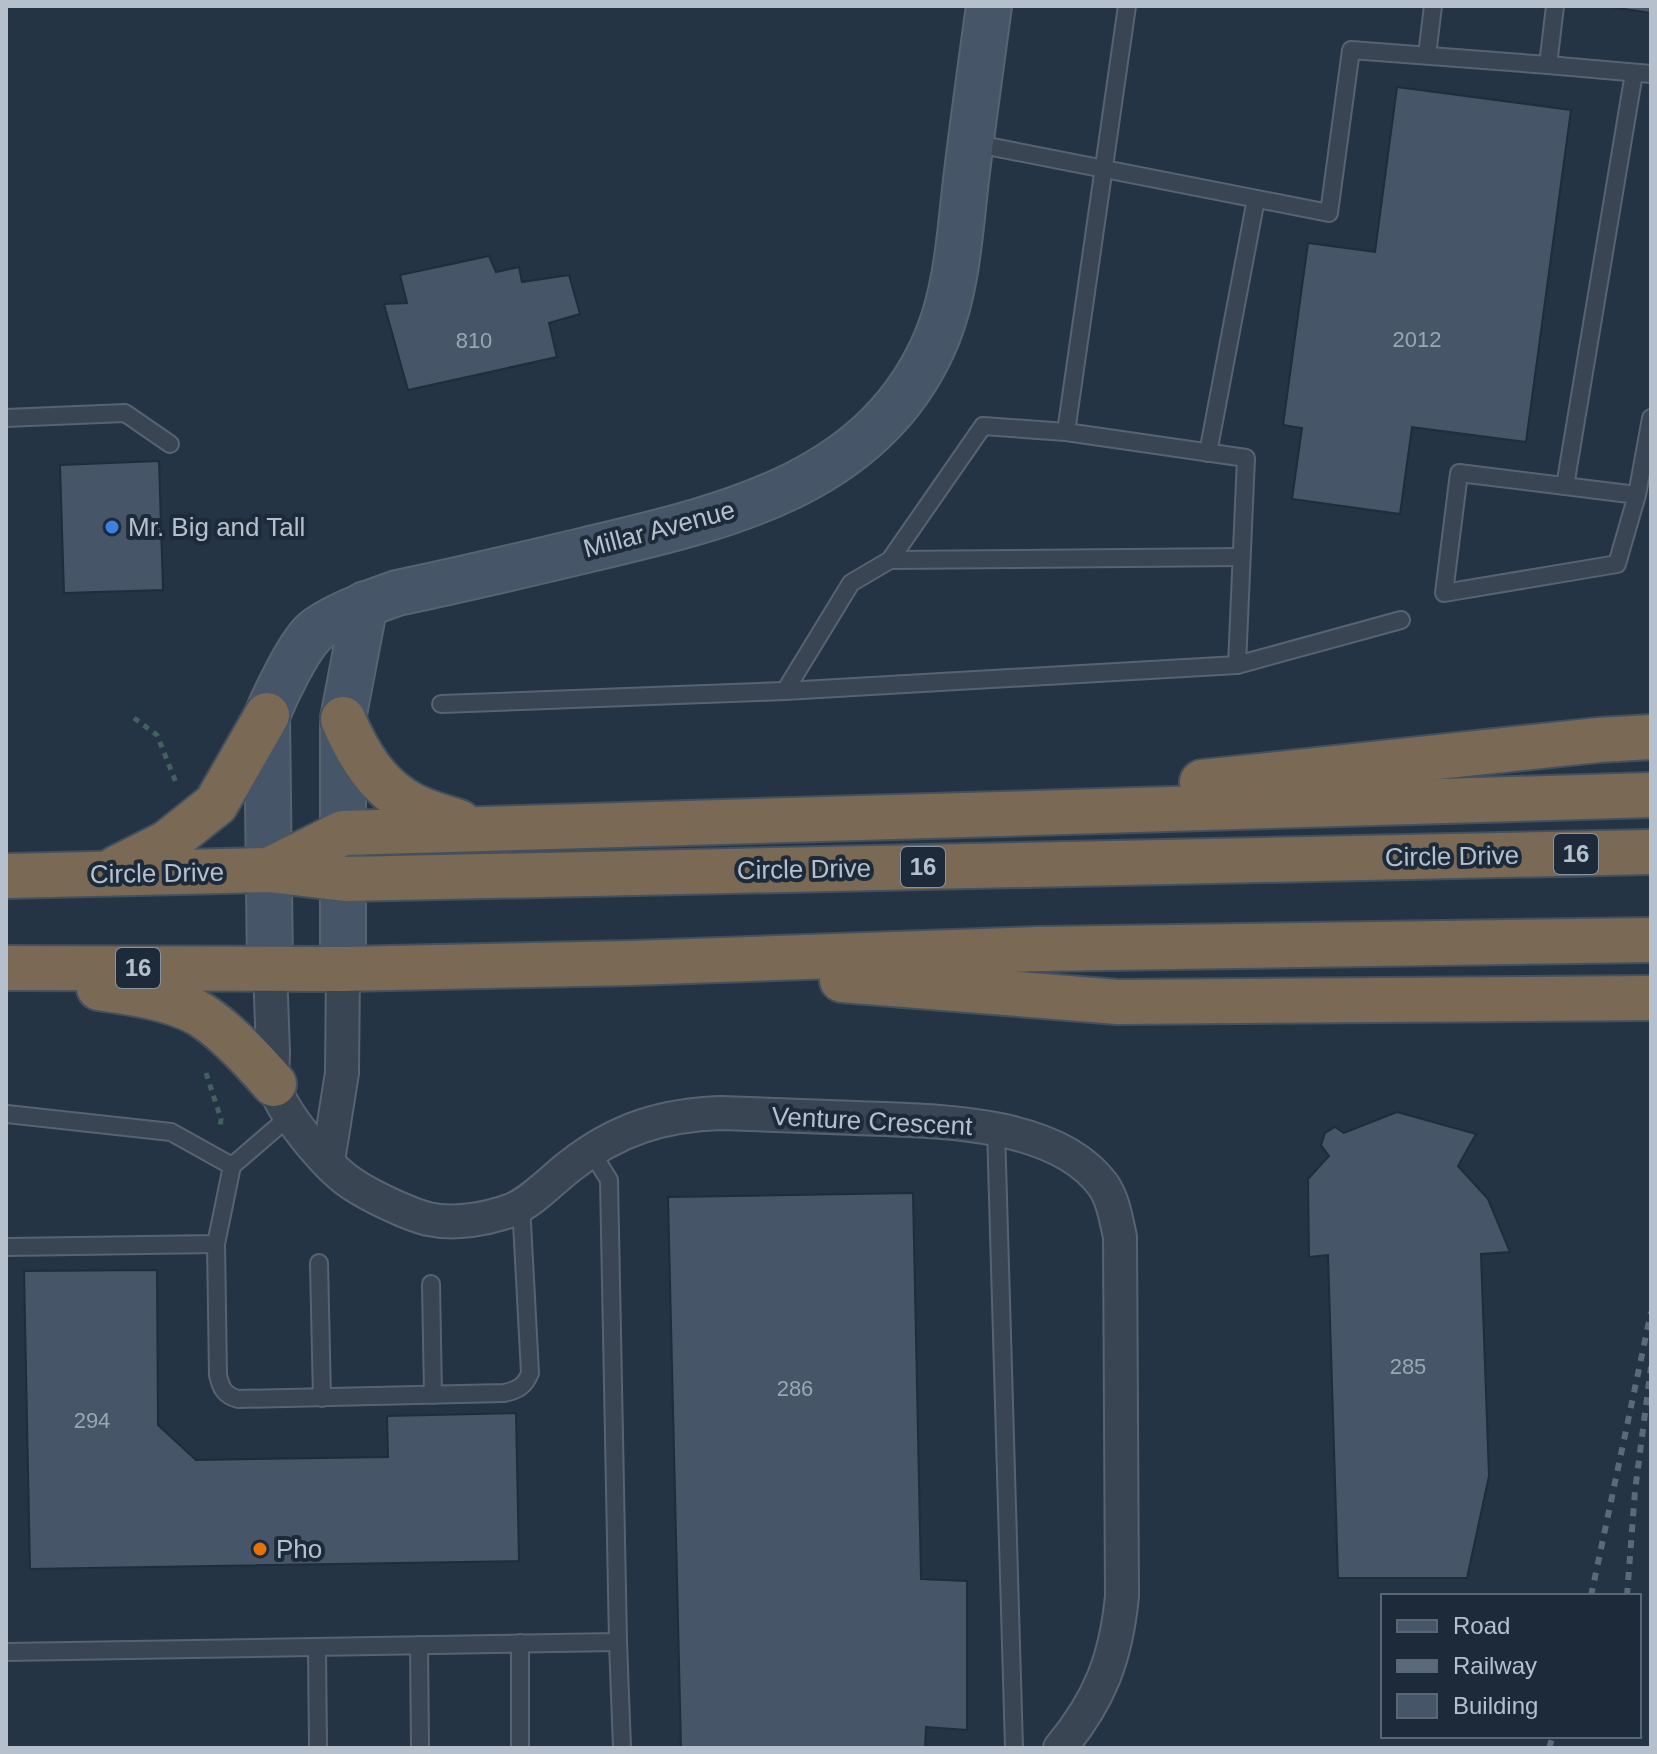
<svg xmlns="http://www.w3.org/2000/svg" width="1657" height="1754" viewBox="0 0 1657 1754" font-family="Helvetica,sans-serif">
	<style>
		.building { fill: #465668; stroke: #1f2c3b; stroke-width: 2 }
		.lines { fill: none; stroke-linecap: round; stroke-linejoin: round }
		.lane-casing { stroke: #576371; stroke-width: 20 }
		.street-casing { stroke: #576371; stroke-width: 36 }
		.secondary-casing { stroke: #576371; stroke-width: 48 }
		.highway-casing { stroke: #43505e; stroke-width: 48 }
		.path { stroke: #456061; stroke-width: 5; stroke-dasharray: 6 6; stroke-linecap: butt }
		.lane { stroke: #394553; stroke-width: 16 }
		.street { stroke: #394553; stroke-width: 32 }
		.secondary { stroke: #465567; stroke-width: 44 }
		.highway { stroke: #7a6955; stroke-width: 44 }
		.rail { stroke: #5b6a7b; stroke-width: 6; stroke-dasharray: 8 8; stroke-linecap: butt }
		.shop-dot { fill: #3f7fe0; stroke: #1d2a39; stroke-width: 3 }
		.food-dot { fill: #e8710a; stroke: #1d2a39; stroke-width: 3 }
		.labels { text-anchor: middle; stroke-width: 8; stroke-linejoin: round; paint-order: stroke }
		.number-label { font-size: 22px; fill: #9aa6b4 }
		.shield { fill: #1d2a39; stroke: #8893a1; stroke-width: 2 }
		.shield-label { font-size: 24px; font-weight: bold; fill: #b6c0cd }
		.poi-label { font-size: 26px; fill: #b6c0cd; stroke: #1d2a39; text-anchor: start }
		.street-label { font-size: 26px; fill: #b6c0cd; stroke: #1d2a39 }
	</style>
	<rect width="100%" height="100%" fill="#243444"/>
	<g class="building">
		<polygon points="1651,6 1651,13 1611,7 1611,6"/>
		<polygon points="1397,87 1571,110 1526,442 1412,427 1400,514 1292,499 1302,428 1283,425 1308,243 1375,252"/>
		<polygon points="489,256 496,272 519,267 522,282 569,275 580,314 549,323 557,357 408,390 384,304 407,303 400,275"/>
		<polygon points="159,461 163,590 64,593 60,465"/>
		<polygon points="1397,1112 1476,1134 1458,1166 1488,1199 1510,1252 1481,1254 1489,1476 1467,1578 1338,1578 1328,1255 1309,1257 1308,1179 1329,1156 1321,1145 1325,1133 1335,1127 1344,1133"/>
		<polygon points="913,1193 921,1579 967,1581 967,1730 926,1727 925,1748 681,1748 668,1197"/>
		<polygon points="157,1270 158,1425 196,1460 388,1457 387,1416 516,1413 519,1561 30,1569 24,1271"/>
	</g>
	<g class="lines">
		<defs>
			<g id="lane">
				<polyline points="1127,6 1066,432 1246,458 1237,665 1401,620"/>
				<polyline points="1555,6 1548,65 1651,74"/>
				<polyline points="1427,55 1433,6"/>
				<polyline points="972,143 1329,213 1351,50 1548,65"/>
				<polyline points="6,418 125,413 170,444"/>
				<polyline points="1066,432 983,426 890,560 1241,557"/>
				<polyline points="1208,453 1256,199"/>
				<polyline points="1565,486 1634,73"/>
				<polyline points="1637,495 1459,473 1444,593 1617,564 1637,495 1651,418"/>
				<polyline points="785,691 1237,665"/>
				<polyline points="441,704 785,691 851,583 890,560"/>
				<polyline points="7,1114 171,1132 232,1166"/>
				<polyline points="996,1129 1014,1748"/>
				<path d="M216 1244 218 1375C221 1388 224 1395 238 1399L504 1393C518 1390 525 1386 530 1373L521 1204"/>
				<polyline points="6,1247 216,1244 232,1166 290,1116"/>
				<polyline points="319,1263 322,1398"/>
				<polyline points="431,1284 433,1395"/>
				<polyline points="618,1642 622,1748"/>
				<polyline points="520,1643 520,1748"/>
				<polyline points="419,1645 420,1748"/>
				<polyline points="317,1647 318,1748"/>
				<polyline points="6,1652 618,1642 609,1180 591,1151"/>
			</g>
			<g id="street">
				<path d="M270 968C271 997 272 1025 273 1053 273 1063 271 1075 274 1084 281 1112 327 1167 351 1183 368 1195 408 1214 428 1219 455 1225 487 1219 512 1210 533 1201 552 1180 570 1166 617 1129 663 1115 721 1113 766 1115 811 1116 856 1118 929 1121 1055 1119 1103 1185 1113 1199 1116 1219 1120 1237L1122 1596C1116 1658 1100 1700 1060 1748"/>
				<polyline points="328,1161 342,1073 343,969"/>
			</g>
			<g id="secondary">
				<path d="M270 968 267 715C276 694 297 649 313 633 327 619 376 600 397 593 460 580 523 565 586 550 725 517 878 484 938 335 957 287 960 232 966 180 973 122 981 64 989 6"/>
				<polyline points="343,969 343,719 365,604"/>
			</g>
			<g id="highway">
				<path d="M343 719C358 754 377 787 412 805 427 813 444 817 459 822"/>
				<polyline points="1202,782 1599,740 1651,737"/>
				<polyline points="117,868 167,843 216,804 267,715"/>
				<polyline points="269,870 343,833 1651,795"/>
				<polyline points="6,876 269,870 345,879 1651,852"/>
				<polyline points="6,968 343,969 632,963 1039,949 1651,940"/>
				<polyline points="842,980 1118,1002 1651,998"/>
				<path d="M99 988C131 993 166 997 196 1012 222 1026 254 1061 274 1084"/>
			</g>
		</defs>
		<use href="#lane" class="lane-casing"/>
		<use href="#street" class="street-casing"/>
		<use href="#secondary" class="secondary-casing"/>
		<use href="#highway" class="highway-casing"/>
		<g class="path">
			<polyline points="134,718 157,735 177,785"/>
			<polyline points="206,1073 221,1119 220,1129"/>
		</g>
		<use href="#lane" class="lane"/>
		<use href="#street" class="street"/>
		<use href="#secondary" class="secondary"/>
		<use href="#highway" class="highway"/>
		<g class="rail">
			<polyline points="1591,1596 1651,1312"/>
			<polyline points="1627,1596 1635,1491 1651,1367"/>
			<polyline points="1617,1737 1617,1736"/>
			<polyline points="1549,1748 1553,1736"/>
		</g>
	</g>
	<circle class="shop-dot" cx="112" cy="527" r="8"/>
	<circle class="food-dot" cx="260" cy="1549" r="8"/>
	<g class="labels">
		<g class="number-label">
			<text x="1417" y="347">2012</text>
			<text x="474" y="348">810</text>
			<text x="1408" y="1374">285</text>
			<text x="795" y="1396">286</text>
			<text x="92" y="1428">294</text>
		</g>
		<g class="shield">
			<rect x="1554" y="834" width="44" height="40" rx="6"/>
			<rect x="901" y="847" width="44" height="40" rx="6"/>
			<rect x="116" y="948" width="44" height="40" rx="6"/>
		</g>
		<g class="shield-label">
			<text x="1576" y="862">16</text>
			<text x="923" y="875">16</text>
			<text x="138" y="976">16</text>
		</g>
		<g class="poi-label">
			<text x="128" y="536">Mr. Big and Tall</text>
			<text x="276" y="1558">Pho</text>
		</g>
		<g class="street-label">
			<text transform="translate(659 529) rotate(-15)" y="9">Millar Avenue</text>
			<text transform="translate(1452 856) rotate(-1)" y="9">Circle Drive</text>
			<text transform="translate(804 869) rotate(-1)" y="9">Circle Drive</text>
			<text transform="translate(157 873) rotate(-1)" y="9">Circle Drive</text>
			<text transform="translate(872 1121) rotate(3)" y="9">Venture Crescent</text>
		</g>
	</g>
	<rect width="1657" height="1754" fill="none" stroke="#b6c0cd" stroke-width="16"/>
	<rect x="1381" y="1594" width="260" height="144" fill="#1d2a39" stroke="#5a6674" stroke-width="2"/>
	<rect x="1397" y="1620" width="40" height="12" fill="#465567" stroke="#5a6674" stroke-width="2"/>
	<text x="1453" y="1634" font-size="24" fill="#b6c0cd">Road</text>
	<rect x="1397" y="1660" width="40" height="12" fill="#5b6a7b" stroke="#5a6674" stroke-width="2"/>
	<text x="1453" y="1674" font-size="24" fill="#b6c0cd">Railway</text>
	<rect x="1397" y="1694" width="40" height="24" fill="#465668" stroke="#5a6674" stroke-width="2"/>
	<text x="1453" y="1714" font-size="24" fill="#b6c0cd">Building</text>
</svg>
